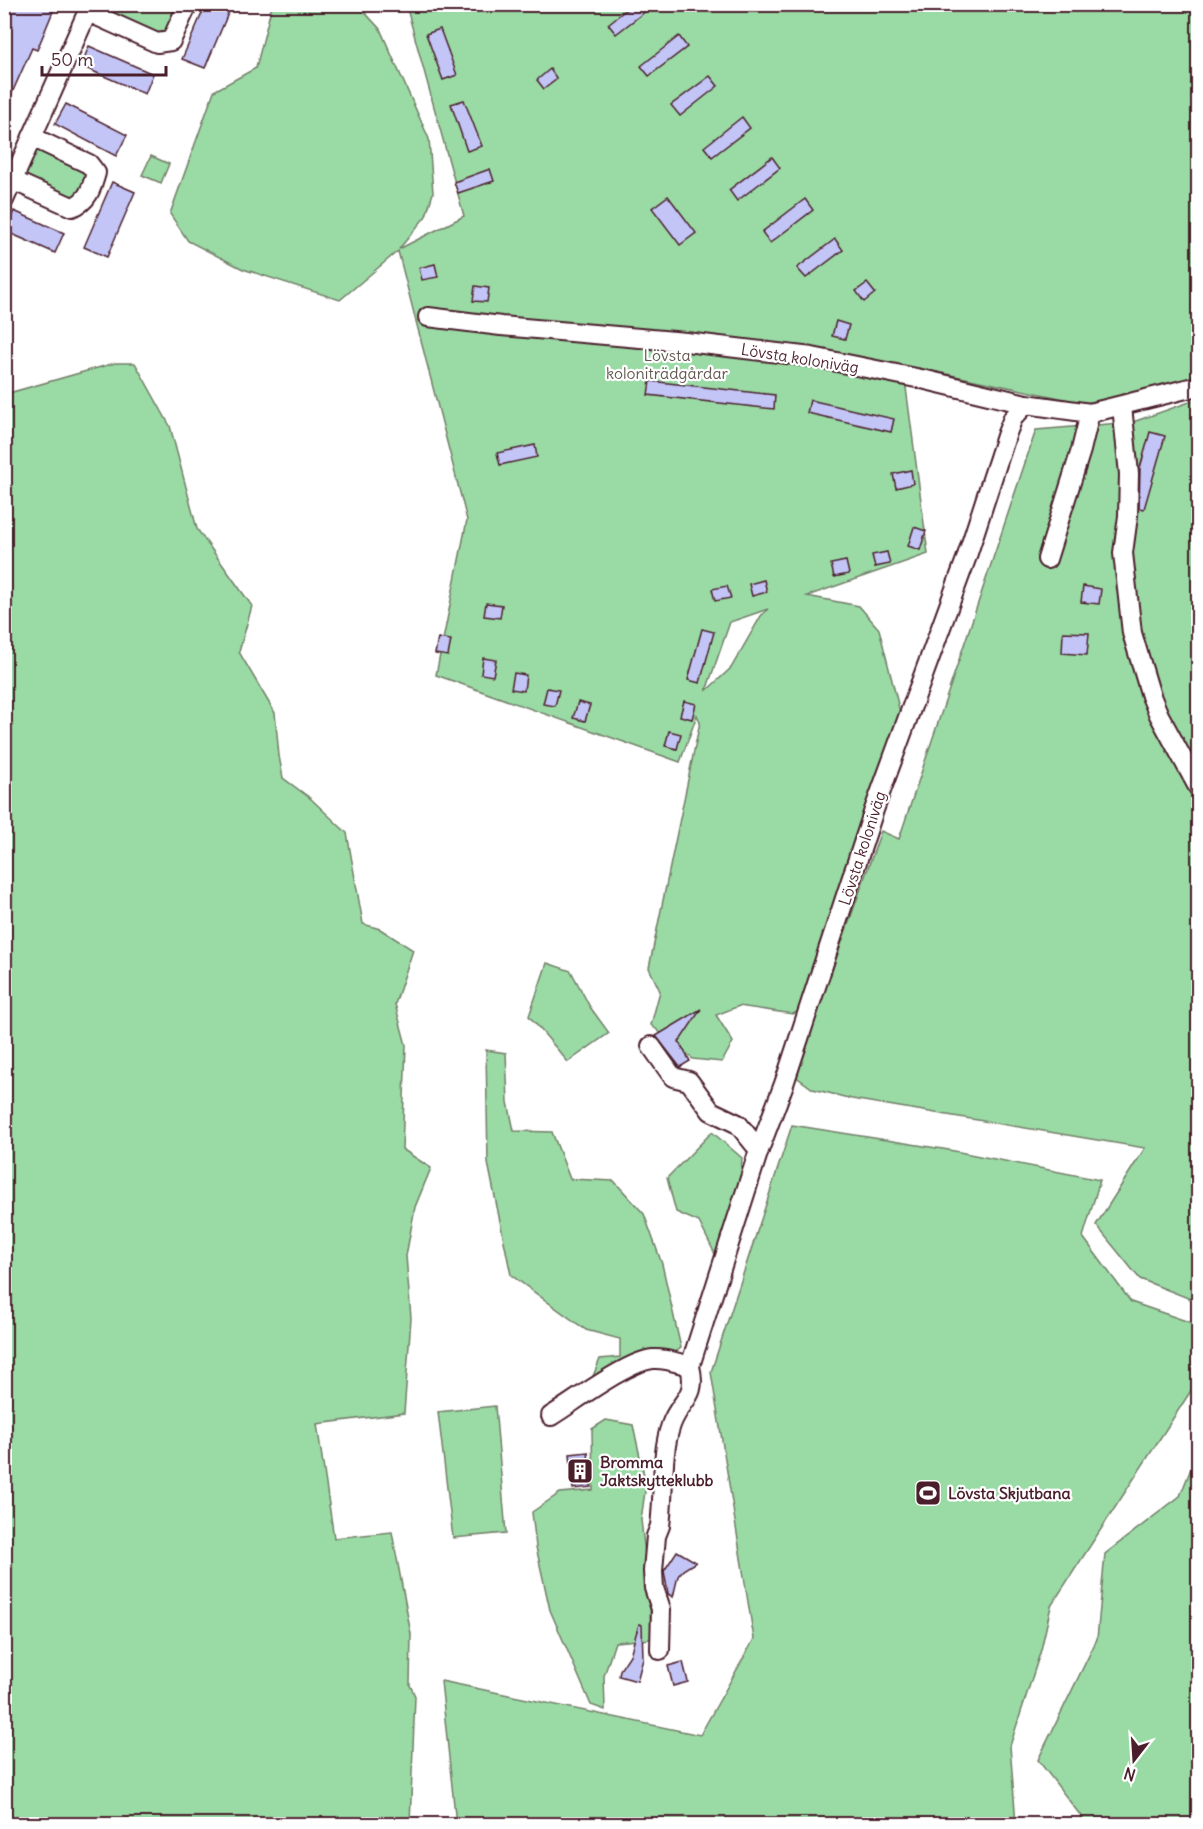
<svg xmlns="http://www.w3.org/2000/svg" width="1203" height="1829" viewBox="0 0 1203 1829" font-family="Delius,sans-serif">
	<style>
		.green { fill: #9adba5; stroke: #727d68; stroke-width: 1.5; fill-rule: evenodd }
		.building { fill: #c3c5f7; stroke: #4a1f2b; stroke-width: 1.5 }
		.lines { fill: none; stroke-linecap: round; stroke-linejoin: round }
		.minor-casing { stroke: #4a1f2b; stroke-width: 22 }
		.minor { stroke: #fff; stroke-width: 18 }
		.labels { text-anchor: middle; stroke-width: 4.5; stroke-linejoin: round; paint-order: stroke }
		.park-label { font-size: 16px; fill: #625750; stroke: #fff }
		.street-label { font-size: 16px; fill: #4a1f2b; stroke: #fff }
		.poi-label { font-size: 16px; font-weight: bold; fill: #4a1f2b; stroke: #fff; text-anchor: start }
	</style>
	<rect width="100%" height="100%" fill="#fff"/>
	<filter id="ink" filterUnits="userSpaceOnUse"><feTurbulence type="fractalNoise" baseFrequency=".0167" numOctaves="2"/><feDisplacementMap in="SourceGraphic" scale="12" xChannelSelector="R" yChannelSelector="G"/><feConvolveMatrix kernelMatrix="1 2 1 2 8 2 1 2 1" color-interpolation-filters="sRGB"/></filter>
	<g filter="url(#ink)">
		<g class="green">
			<path d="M311 4 358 5 380 29 429 139 433 193 426 216 399 249 464 216 406 5H1198V375L1139 393 1084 403 903 365 928 554 807 596 859 606 879 629 900 712 847 883 821 959 830 976 881 831 899 839 1036 430 1133 422 1198 399V1302L1140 1279 1096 1225 1145 1148 852 1099 813 1089 795 1076 821 1000 793 1014 739 1006 716 1015 733 1042 722 1062 693 1059 651 1025 660 991 649 968 700 722 697 715 680 762 436 675 467 520 398 251 340 300 243 269 188 241 170 214 214 91 256 68 272 5 299 7ZM768 609 761 616 731 668 706 691 730 622Z"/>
			<polygon points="102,5 181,5 163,36 107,15"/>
			<polygon points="45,147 90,170 77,202 24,182 20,169 34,149"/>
			<polygon points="151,156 169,164 161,183 142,175"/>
			<polygon points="115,363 135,363 170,426 197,529 252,606 239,652 275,713 279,756 283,778 310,798 347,833 363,924 380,929 413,950 395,1004 406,1045 402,1149 431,1168 415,1207 406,1256 411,1318 404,1413 317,1424 334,1538 392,1532 411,1634 410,1685 415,1696 410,1824 5,1824 5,400 9,393"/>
			<polygon points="547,963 571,971 590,1007 609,1033 568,1062 529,1016"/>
			<polygon points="486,1050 506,1053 508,1102 514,1131 552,1132 570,1179 614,1181 644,1214 662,1264 681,1348 658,1364 589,1386 600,1359 620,1357 620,1339 586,1330 511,1275 488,1163"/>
			<polygon points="792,1125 949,1150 1100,1180 1083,1237 1131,1302 1198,1325 1198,1380 1051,1606 1041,1650 1010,1746 1016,1824 456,1824 441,1681 700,1735 754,1639 711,1372"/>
			<polygon points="712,1132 742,1158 739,1199 716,1256 699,1222 676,1212 667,1178"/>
			<polygon points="495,1406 506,1533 453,1538 438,1412"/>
			<polygon points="606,1420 633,1425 646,1484 641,1520 650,1597 651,1639 615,1642 604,1676 605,1710 591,1705 550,1610 536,1547 532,1512 560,1493 593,1490 592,1429"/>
			<polygon points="1198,1451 1198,1824 1087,1824 1038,1760 1097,1639 1105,1554 1180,1496"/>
		</g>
		<g class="building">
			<polygon points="4,4 56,4 37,50 32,48 4,111"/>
			<polygon points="206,4 232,4 205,68 182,59"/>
			<polygon points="633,4 655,4 616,34 608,24"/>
			<polygon points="440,29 457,75 443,80 426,34"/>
			<polygon points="679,36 687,47 649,76 641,66"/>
			<polygon points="89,46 153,74 145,94 81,66"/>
			<polygon points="550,69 557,79 544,89 537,80"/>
			<polygon points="710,76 718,86 680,116 671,105"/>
			<polygon points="464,100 482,146 467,151 451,104"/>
			<polygon points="66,104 127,135 116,156 55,124"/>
			<polygon points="742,117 750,128 712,157 704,147"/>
			<polygon points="772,157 780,168 737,201 729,190"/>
			<polygon points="490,169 494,181 458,193 454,182"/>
			<polygon points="112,182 135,192 107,257 84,247"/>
			<polygon points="668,196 696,233 680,245 652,208"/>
			<polygon points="805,199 813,210 770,243 762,232"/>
			<polygon points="14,211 64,233 55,253 5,231"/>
			<polygon points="835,239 843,250 806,278 797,268"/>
			<polygon points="435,264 438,277 422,280 419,268"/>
			<polygon points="867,283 875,293 864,302 856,291"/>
			<polygon points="475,286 489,288 487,302 473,301"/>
			<polygon points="836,321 849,325 845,339 832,336"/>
			<polygon points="650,381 775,395 774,409 648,395"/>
			<polygon points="810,400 894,419 891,432 807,413"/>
			<polygon points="1150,432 1165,436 1144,509 1139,508 1140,468"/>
			<polygon points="535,445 537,457 500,465 497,453"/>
			<polygon points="911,470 913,484 896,488 893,474"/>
			<polygon points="914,527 926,531 920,550 908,546"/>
			<polygon points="887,552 890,564 875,567 872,555"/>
			<polygon points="846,561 849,574 834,577 831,564"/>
			<polygon points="764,580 767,592 752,596 749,584"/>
			<polygon points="727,586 731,598 715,601 712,589"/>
			<polygon points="1083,586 1101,589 1099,604 1081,602"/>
			<polygon points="486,603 502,605 500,618 484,616"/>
			<polygon points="702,629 714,632 700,683 688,680"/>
			<polygon points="1063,632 1089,633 1087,655 1062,653"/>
			<polygon points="438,638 451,640 448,656 435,654"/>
			<polygon points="483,658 496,660 493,676 481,674"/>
			<polygon points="514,673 526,675 524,691 511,689"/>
			<polygon points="547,688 559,690 555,706 543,704"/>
			<polygon points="684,701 696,704 692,719 680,716"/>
			<polygon points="578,702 590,705 585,721 573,718"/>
			<polygon points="669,731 681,734 677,749 665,746"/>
			<polygon points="701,1009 679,1042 690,1061 680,1067 656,1036"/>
			<polygon points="588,1452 591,1487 573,1489 570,1454"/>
			<polygon points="677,1551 696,1562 683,1570 678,1576 673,1597 668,1594 664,1571"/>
			<polygon points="639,1624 642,1625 643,1659 637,1681 619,1676 620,1670 630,1655"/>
			<polygon points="683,1662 688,1682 673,1686 668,1666"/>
		</g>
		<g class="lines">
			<defs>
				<g id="minor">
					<polyline points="88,12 157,43 171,41 188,4"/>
					<path d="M12 180 72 207C88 202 92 187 96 173L89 164 32 137"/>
					<polyline points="4,200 91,4"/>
					<polyline points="428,317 501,326 686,342 812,357 926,380 1026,404 1090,413 1198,386"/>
					<polyline points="1122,406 1129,474 1128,516 1123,553 1132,633 1151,696 1159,715 1198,787"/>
					<polyline points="1047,559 1081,450 1090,413"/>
					<polyline points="651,1046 673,1077 689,1081 711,1111 738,1124 759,1150"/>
					<path d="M551 1416C574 1402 628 1361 653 1359 666 1358 678 1363 690 1366"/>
					<path d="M660 1650 661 1609 654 1588 653 1571 656 1536 660 1526C664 1496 661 1452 671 1425 680 1399 698 1399 690 1366L759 1150 784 1084 874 810 966 559 1007 433 1013 418 1026 404"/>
				</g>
			</defs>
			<use href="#minor" class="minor-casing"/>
			<use href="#minor" class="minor"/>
		</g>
	</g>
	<defs>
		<symbol id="building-square" viewBox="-11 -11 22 22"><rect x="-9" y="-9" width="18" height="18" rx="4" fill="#4a1f2b" stroke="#fff"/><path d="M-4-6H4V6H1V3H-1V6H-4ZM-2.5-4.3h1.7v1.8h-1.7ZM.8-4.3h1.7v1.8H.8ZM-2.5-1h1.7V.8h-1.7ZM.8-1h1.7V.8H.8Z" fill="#fff"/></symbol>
		<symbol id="stadium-square" viewBox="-11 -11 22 22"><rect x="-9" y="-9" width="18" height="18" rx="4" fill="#4a1f2b" stroke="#fff"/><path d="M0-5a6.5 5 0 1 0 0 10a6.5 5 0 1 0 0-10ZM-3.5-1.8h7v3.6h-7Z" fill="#fff"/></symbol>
	</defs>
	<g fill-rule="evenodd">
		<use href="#building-square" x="565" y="1456" width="30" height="30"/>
		<use href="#stadium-square" x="913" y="1478" width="30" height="30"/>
	</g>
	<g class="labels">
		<g class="park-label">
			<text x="667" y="361">Lövsta<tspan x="667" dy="18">koloniträdgårdar</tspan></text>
		</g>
		<g class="street-label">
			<text transform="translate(800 358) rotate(9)" y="6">Lövsta koloniväg</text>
			<text transform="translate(862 848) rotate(-72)" y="6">Lövsta koloniväg</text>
		</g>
		<g class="poi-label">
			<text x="600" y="1468">Bromma<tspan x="600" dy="18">Jaktskytteklubb</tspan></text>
			<text x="948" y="1499">Lövsta Skjutbana</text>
		</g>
	</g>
	<rect width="1203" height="1829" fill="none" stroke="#fff" stroke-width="24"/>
	<rect x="12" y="12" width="1179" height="1805" fill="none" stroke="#4a1f2b" stroke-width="2" filter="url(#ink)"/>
	<g transform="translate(1134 1760) rotate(197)" stroke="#ffffff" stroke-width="4.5" paint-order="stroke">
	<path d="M0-4.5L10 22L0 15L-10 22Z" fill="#4a1f2b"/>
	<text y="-9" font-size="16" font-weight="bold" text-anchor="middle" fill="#4a1f2b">N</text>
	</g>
	<path d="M42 66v9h124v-9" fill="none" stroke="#4a1f2b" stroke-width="3"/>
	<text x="51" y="66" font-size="18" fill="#4a1f2b" stroke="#ffffff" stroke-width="4.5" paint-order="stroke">50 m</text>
</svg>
